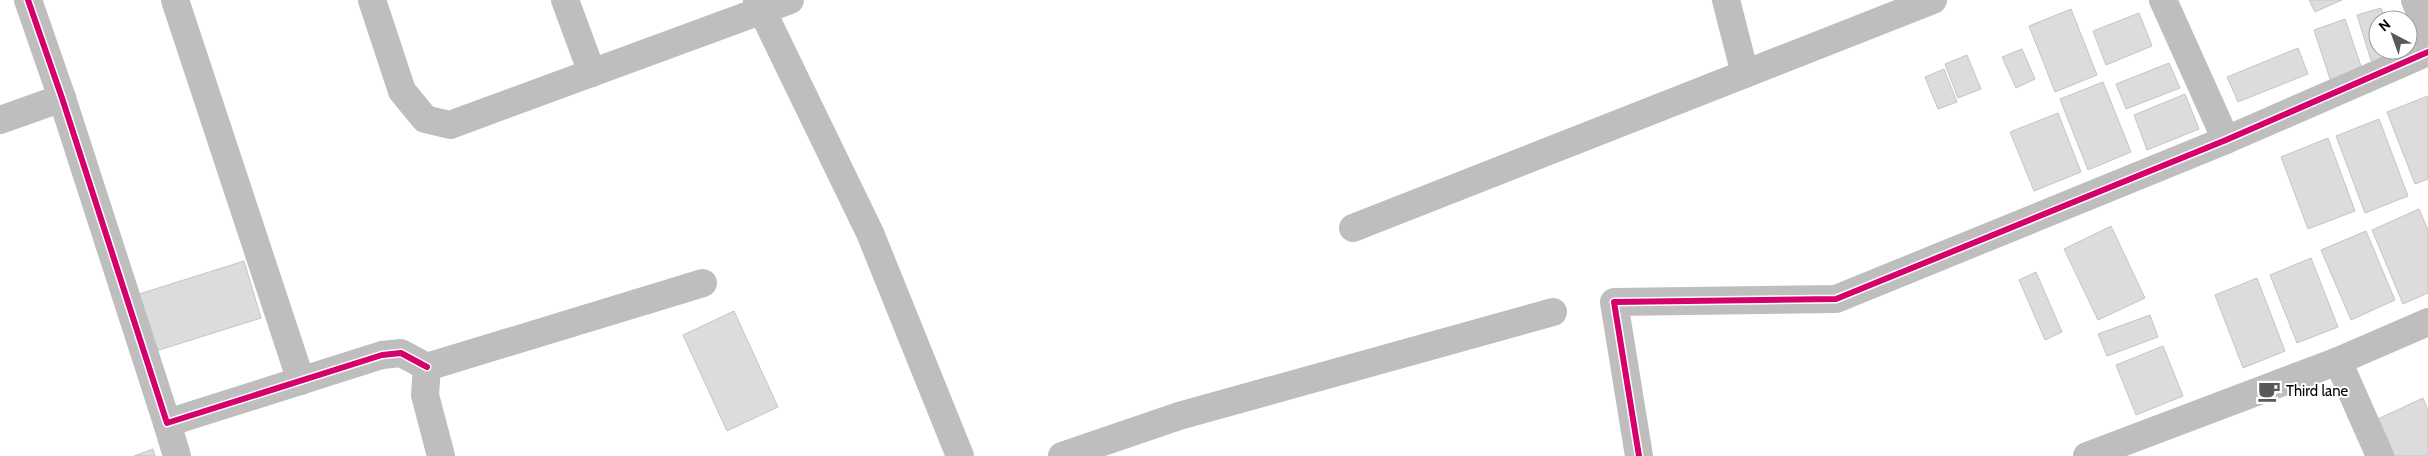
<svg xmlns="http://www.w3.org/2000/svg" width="2428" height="456" viewBox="0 0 2428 456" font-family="Cabin,sans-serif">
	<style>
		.building { fill: #dcdcdc; stroke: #c5c5c5 }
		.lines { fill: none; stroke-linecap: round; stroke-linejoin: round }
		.minor { stroke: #bebebe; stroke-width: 28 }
		.cycleway-casing { stroke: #fff; stroke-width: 9 }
		.cycleway { stroke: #d6006c; stroke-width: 6 }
		.labels { text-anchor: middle; stroke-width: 4; stroke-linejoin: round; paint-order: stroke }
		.poi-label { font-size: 15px; fill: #000; stroke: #fff; text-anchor: start }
	</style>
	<rect width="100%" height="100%" fill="#fff"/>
	<g class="building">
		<polygon points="2309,0 2342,0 2315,12"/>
		<polygon points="2381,8 2385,20 2378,20 2378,50 2394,50 2398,62 2374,70 2357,15"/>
		<polygon points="2071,9 2097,75 2055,92 2029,26"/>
		<polygon points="2139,13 2152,46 2106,65 2093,31"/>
		<polygon points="2345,19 2364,75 2332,85 2314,30"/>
		<polygon points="2298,48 2308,74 2238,102 2227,77"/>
		<polygon points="2022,49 2035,79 2016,88 2002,57"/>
		<polygon points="1967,55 1981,89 1958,98 1945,64"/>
		<polygon points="2169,63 2180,88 2126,109 2116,84"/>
		<polygon points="1944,69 1957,102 1938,109 1925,77"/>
		<polygon points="2103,82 2131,152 2088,170 2060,99"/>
		<polygon points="2185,94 2199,129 2147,150 2134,115"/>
		<polygon points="2428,96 2428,179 2415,184 2387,112"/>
		<polygon points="2058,113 2081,172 2034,191 2010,132"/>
		<polygon points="2379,119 2408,196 2365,213 2336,136"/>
		<polygon points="2328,138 2355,211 2308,229 2281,157"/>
		<polygon points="2419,209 2428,230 2428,293 2403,304 2372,230"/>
		<polygon points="2111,226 2145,298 2098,320 2064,249"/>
		<polygon points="2366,231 2395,300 2351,320 2321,250"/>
		<polygon points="2311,258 2338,327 2297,343 2270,275"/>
		<polygon points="244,261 261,318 153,352 136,295"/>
		<polygon points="2036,272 2062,332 2045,340 2019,280"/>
		<polygon points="2257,278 2285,351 2243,368 2215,295"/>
		<polygon points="734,311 778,407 727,431 683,335"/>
		<polygon points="2150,315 2158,337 2107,356 2098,334"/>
		<polygon points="2163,346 2183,396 2136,415 2116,365"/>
		<polygon points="2423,398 2428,410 2428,456 2394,456 2378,419"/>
		<polygon points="153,449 155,456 134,456"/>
	</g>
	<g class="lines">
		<g class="minor">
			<polyline points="28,0 62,98 167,423 382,355 401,353 427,367"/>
			<polyline points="175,0 301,381"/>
			<polyline points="372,0 402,91 425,119 450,125 790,0"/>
			<polyline points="565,0 592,73"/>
			<polyline points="757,0 870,233 960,456"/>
			<polyline points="1726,0 1745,74"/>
			<polyline points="2163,0 2226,140"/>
			<polyline points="2415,0 2428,33"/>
			<polyline points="0,120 62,98"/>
			<polyline points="1353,228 1933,0"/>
			<polyline points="2338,361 2380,456"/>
			<polyline points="167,423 177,456"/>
			<polyline points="441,456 425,395 427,367 703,283"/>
			<polyline points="1062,456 1179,416 1553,312"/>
			<polyline points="1639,456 1614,302 1836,299 2226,140 2428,52"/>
			<polyline points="2087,456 2338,361 2428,322"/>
		</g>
		<defs>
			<g id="cycleway">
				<polyline points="28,0 62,98 167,423 382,355 401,353 427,367"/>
				<polyline points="1639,456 1614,302 1836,299 2226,140 2428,52"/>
			</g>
		</defs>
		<use href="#cycleway" class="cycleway-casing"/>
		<use href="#cycleway" class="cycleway"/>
	</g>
	<defs>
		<symbol id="cafe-bare" viewBox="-9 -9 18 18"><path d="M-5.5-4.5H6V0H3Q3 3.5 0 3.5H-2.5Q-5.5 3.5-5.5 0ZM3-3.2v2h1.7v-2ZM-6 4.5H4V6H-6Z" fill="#595959" stroke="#fff" stroke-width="2.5" paint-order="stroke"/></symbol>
	</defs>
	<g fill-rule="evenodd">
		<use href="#cafe-bare" x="2253" y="375" width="32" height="32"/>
	</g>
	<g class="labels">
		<g class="poi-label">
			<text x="2286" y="396">Third lane</text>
		</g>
	</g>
	<g transform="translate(2393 35) rotate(319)"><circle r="24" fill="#ffffff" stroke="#999999"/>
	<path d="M0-4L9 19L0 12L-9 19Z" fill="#595959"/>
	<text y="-8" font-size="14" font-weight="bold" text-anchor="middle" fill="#000000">N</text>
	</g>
</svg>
